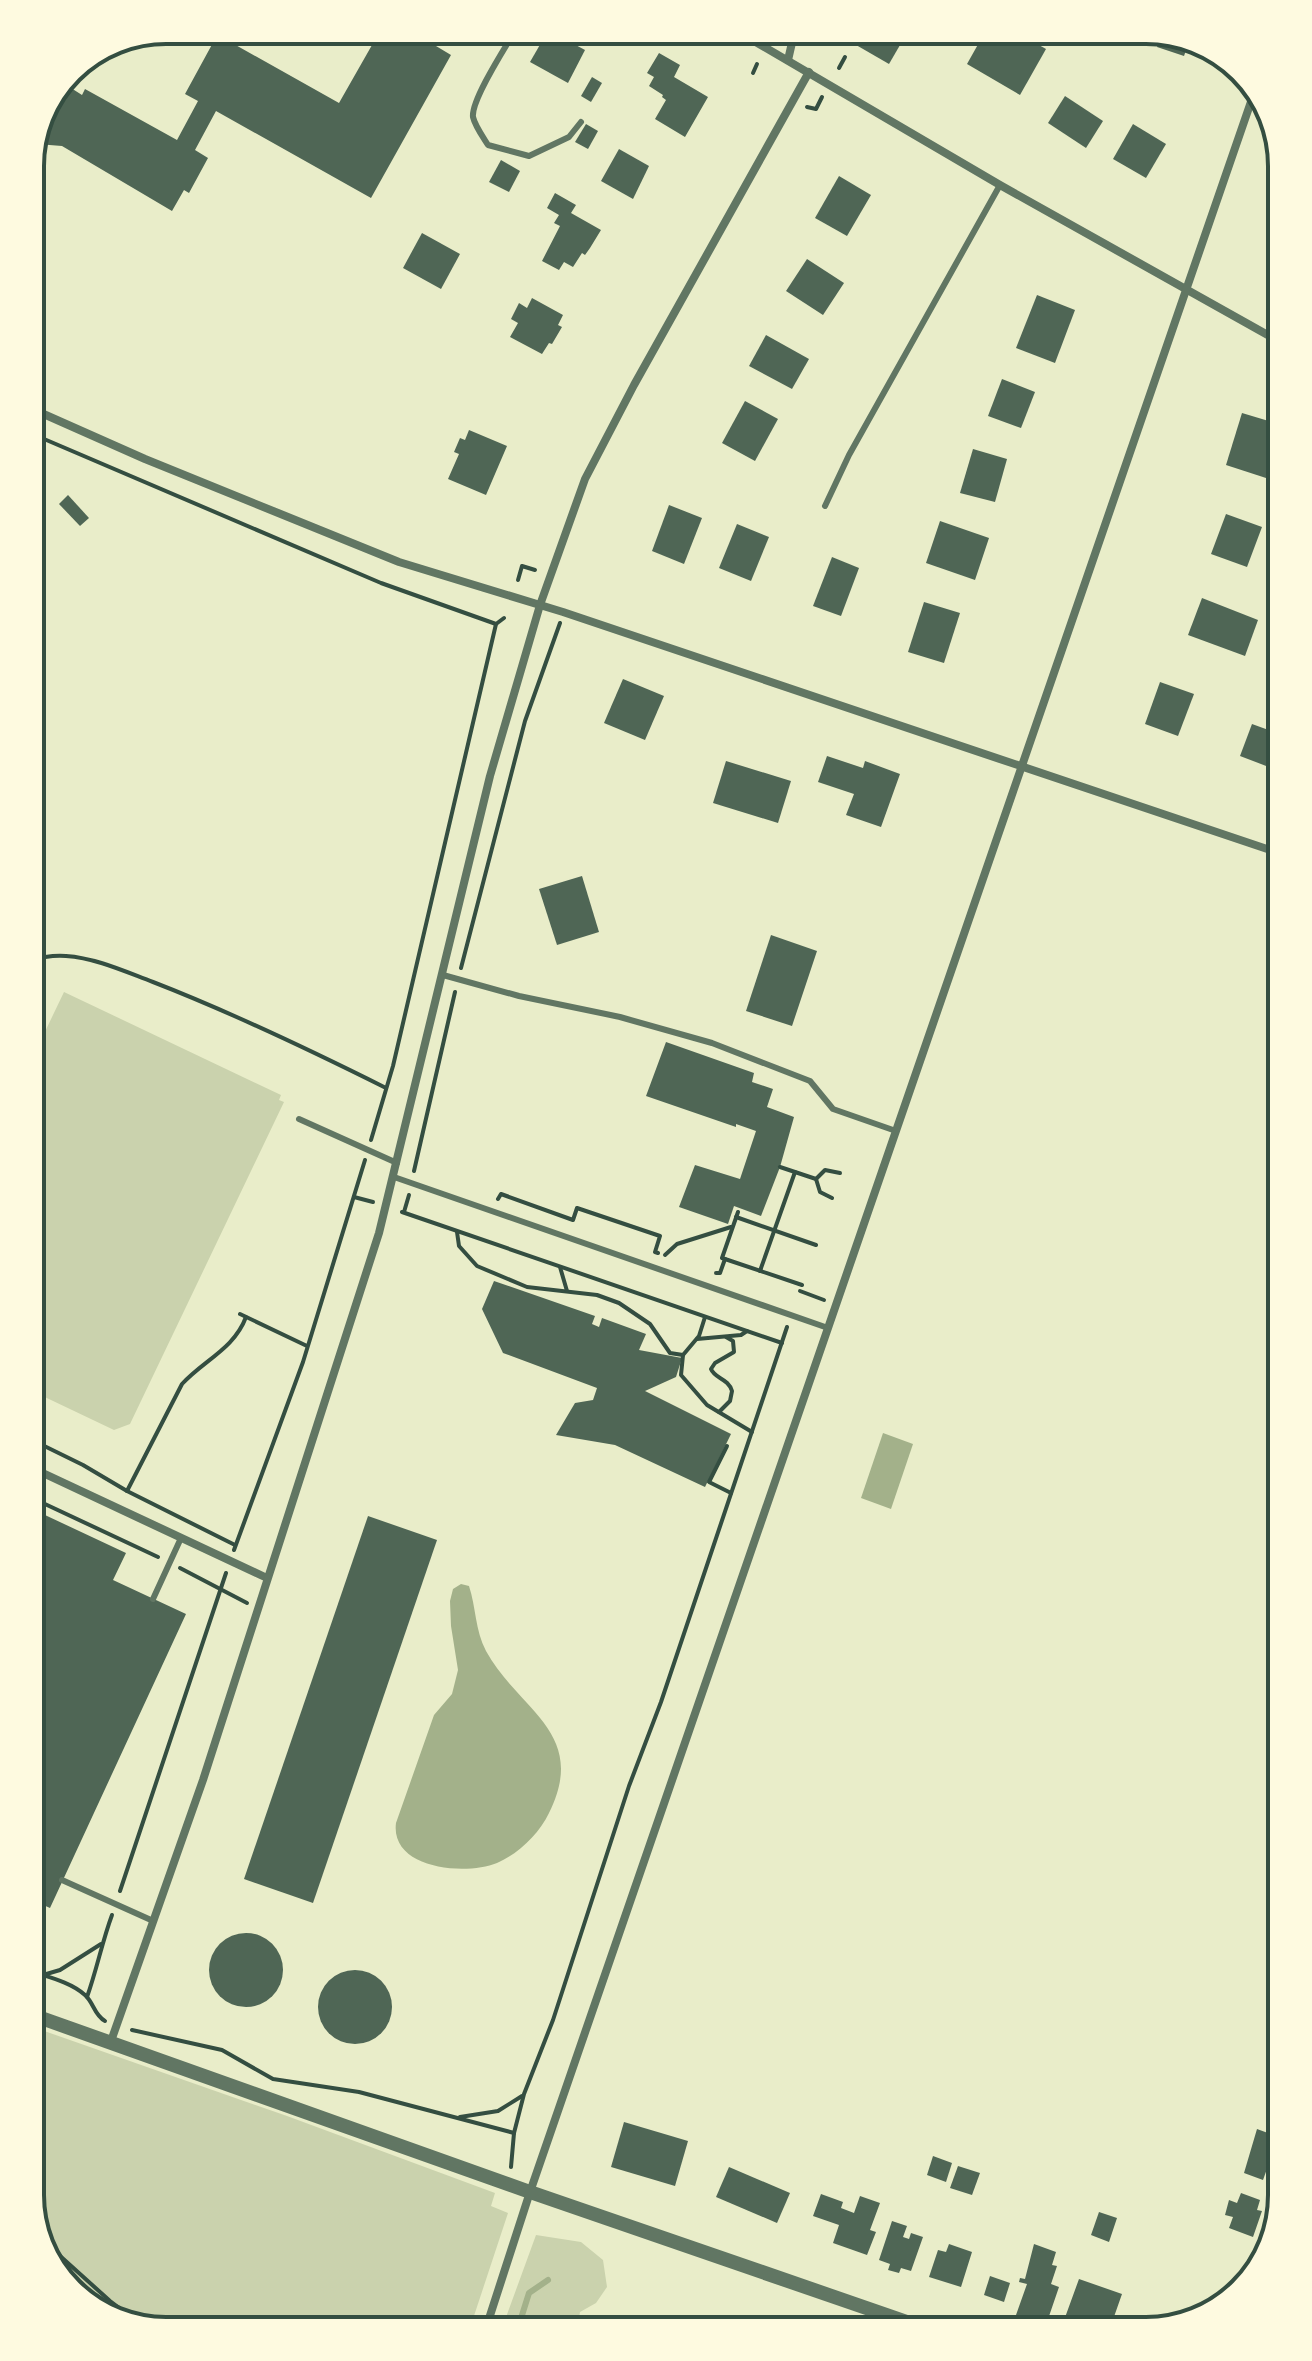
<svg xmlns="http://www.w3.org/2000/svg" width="1312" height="2361" viewBox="0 0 1312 2361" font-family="Mulish,sans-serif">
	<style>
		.green { fill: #cad2ad }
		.water { fill: #a3b18a }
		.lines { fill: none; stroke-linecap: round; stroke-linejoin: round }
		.stream { stroke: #a3b18a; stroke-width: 6 }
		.building { fill: #4f6655 }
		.path { stroke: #344e41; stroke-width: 4 }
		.service { stroke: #617663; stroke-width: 6 }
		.minor { stroke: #617663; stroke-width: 8 }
		.tertiary { stroke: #617663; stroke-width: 14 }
		.rim { fill: none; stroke: #344e41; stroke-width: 4 }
	</style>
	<rect width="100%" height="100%" fill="#e9edc9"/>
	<g class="green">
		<polygon points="64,992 281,1095 279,1100 284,1102 130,1424 114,1430 30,1390 30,1063"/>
		<polygon points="30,2026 287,2116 495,2193 491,2206 508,2213 469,2331 158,2331 90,2308 41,2247 30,2195"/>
		<polygon points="536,2235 581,2242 603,2260 607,2287 596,2303 580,2312 577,2331 501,2331"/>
	</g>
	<g class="water">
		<polygon points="883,1433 913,1444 891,1509 861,1498"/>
		<path d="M461 1584 469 1586C476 1607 475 1630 486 1651 519 1711 589 1732 549 1813 539 1834 518 1854 497 1863 465 1876 390 1869 396 1823L434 1715 452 1694 458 1670 451 1626 450 1601 453 1589Z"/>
	</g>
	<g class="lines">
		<polyline class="stream" points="517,2331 529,2293 548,2280"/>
	</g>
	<g class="building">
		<polygon points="985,32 1016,32 1046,49 1020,95 967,64"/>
		<polygon points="847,33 907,33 889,64 844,38"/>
		<polygon points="1161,33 1189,42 1184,56 1157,47"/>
		<polygon points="545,36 559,36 585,50 568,83 530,62"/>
		<polygon points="421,37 451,55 371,198 216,111 195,150 208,158 189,193 184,190 172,211 62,146 37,144 62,88 71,88 82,95 85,89 177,140 198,101 185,94 215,39 225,39 339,103 376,38"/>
		<polygon points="659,53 680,65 674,77 708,97 685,137 655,119 666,100 662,97 663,95 649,86 654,77 647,73"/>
		<polygon points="592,77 602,83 591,102 581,96"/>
		<polygon points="1065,96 1103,121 1086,148 1048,123"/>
		<polygon points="586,124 598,131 588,149 575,142"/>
		<polygon points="1133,124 1166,144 1146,178 1113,159"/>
		<polygon points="619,149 649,166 633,199 601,181"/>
		<polygon points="501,160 520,171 509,192 489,182"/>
		<polygon points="839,176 871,195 847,236 815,218"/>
		<polygon points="555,193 576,205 571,213 601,230 590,248 585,255 582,253 573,267 564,262 559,270 542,261 560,226 554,223 559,215 547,208"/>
		<polygon points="422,233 460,254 441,289 403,268"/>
		<polygon points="807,259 844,283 823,315 786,291"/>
		<polygon points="1037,295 1075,310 1055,363 1016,348"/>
		<polygon points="532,298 563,315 558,325 562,327 552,344 549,343 542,354 510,337 518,323 511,319 519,303 527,308"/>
		<polygon points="766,335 809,359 792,389 749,366"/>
		<polygon points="1002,379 1035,392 1021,428 988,416"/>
		<polygon points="745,401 778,419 755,461 722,443"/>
		<polygon points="1242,413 1282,425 1266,478 1226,465"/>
		<polygon points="469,430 507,446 486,495 448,479 459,454 454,452 460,438 465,440"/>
		<polygon points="973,449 1007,459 995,502 960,493"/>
		<polygon points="68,495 89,518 80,526 59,504"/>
		<polygon points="669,505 702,518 684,564 652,551"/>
		<polygon points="1226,514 1262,527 1247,567 1211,554"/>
		<polygon points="940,521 989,538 975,580 926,563"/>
		<polygon points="737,524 769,537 751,581 719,568"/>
		<polygon points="832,557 859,568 841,616 813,606"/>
		<polygon points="1202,598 1258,620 1245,656 1188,635"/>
		<polygon points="924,602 960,613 944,663 908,652"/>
		<polygon points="623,679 664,696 645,740 604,723"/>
		<polygon points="1160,682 1194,694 1178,736 1145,724"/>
		<polygon points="1252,724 1282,735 1282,772 1240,756"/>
		<polygon points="827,756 863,768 865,761 900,774 881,827 846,815 854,794 818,782"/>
		<polygon points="726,761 791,781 778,823 713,803"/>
		<polygon points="582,876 599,932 557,945 539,889"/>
		<polygon points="771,935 817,951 792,1026 746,1011"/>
		<polygon points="666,1042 754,1073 752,1082 773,1089 767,1107 794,1117 780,1167 761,1216 734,1206 728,1224 679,1207 695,1165 740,1179 756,1131 736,1124 736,1127 646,1096"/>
		<polygon points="494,1281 595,1316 592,1324 599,1327 602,1318 646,1334 639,1350 682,1358 676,1377 645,1391 731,1434 705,1487 615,1445 556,1435 575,1403 593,1400 597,1388 503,1353 482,1309"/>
		<polygon points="30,1508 126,1553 113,1580 186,1614 50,1908 30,1899"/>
		<polygon points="368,1516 437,1540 313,1903 244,1879"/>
		<circle cx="246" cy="1970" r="37"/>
		<circle cx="355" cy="2007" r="37"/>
		<polygon points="624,2122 688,2141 675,2186 611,2167"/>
		<polygon points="1257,2129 1282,2138 1277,2157 1272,2155 1263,2180 1244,2173"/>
		<polygon points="933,2156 952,2163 946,2182 927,2175"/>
		<polygon points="958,2166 980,2173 972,2195 950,2188"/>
		<polygon points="729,2167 790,2193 777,2223 716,2197"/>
		<polygon points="1241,2193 1260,2200 1257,2210 1262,2211 1253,2237 1229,2228 1233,2217 1225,2215 1229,2200 1237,2203"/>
		<polygon points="821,2194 843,2202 841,2208 854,2213 860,2196 880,2203 870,2230 876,2232 867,2255 833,2243 839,2225 813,2216"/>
		<polygon points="1099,2212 1117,2218 1109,2242 1091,2235"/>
		<polygon points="892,2221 907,2226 903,2237 909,2239 911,2233 923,2237 911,2271 901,2268 899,2273 888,2270 890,2264 879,2260"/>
		<polygon points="949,2244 972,2252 961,2287 929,2277 938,2250 946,2252"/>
		<polygon points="1034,2244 1056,2252 1052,2265 1057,2266 1051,2284 1059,2287 1046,2325 1016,2315 1027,2284 1019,2282 1020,2278 1025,2279"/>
		<polygon points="990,2276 1010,2283 1004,2302 984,2295"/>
		<polygon points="1079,2279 1122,2294 1109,2331 1093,2329 1087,2331 1063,2323"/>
	</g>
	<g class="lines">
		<g class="path">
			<polyline points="812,38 816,40"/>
			<polyline points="839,68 845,57"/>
			<polyline points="753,73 757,64"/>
			<polyline points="807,107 816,109 822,97"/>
			<polyline points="30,433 381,583 496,624 504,618"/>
			<polyline points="518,580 522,566 535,570"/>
			<path d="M30 961C42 957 54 955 66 956 96 958 126 972 153 982 233 1013 310 1050 386 1088"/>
			<polyline points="461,968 525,721 560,623"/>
			<polyline points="371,1140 393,1066 496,624"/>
			<polyline points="780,1167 795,1172"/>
			<polyline points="414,1171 455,992"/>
			<polyline points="816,1179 825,1170 840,1173"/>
			<polyline points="354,1197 373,1202"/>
			<polyline points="498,1199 501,1194 573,1220 577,1208 660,1236 655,1252 658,1253"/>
			<polyline points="402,1212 782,1343"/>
			<polyline points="404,1212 409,1195"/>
			<polyline points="738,1212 722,1258 802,1285"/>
			<polyline points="736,1217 816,1245"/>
			<polyline points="457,1232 459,1246 477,1266 527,1287 597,1295 619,1303 650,1324 670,1353 683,1355"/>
			<polyline points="665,1255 677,1244 731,1227"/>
			<polyline points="560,1267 567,1291"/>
			<polyline points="760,1271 795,1172 816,1179 820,1192 832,1198"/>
			<polyline points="716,1273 720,1273 725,1259"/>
			<polyline points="800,1291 824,1300"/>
			<polyline points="240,1314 307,1346"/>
			<polyline points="705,1317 699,1336 683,1355 681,1375 707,1405 752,1432"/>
			<polyline points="697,1339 741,1335 747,1331"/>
			<path d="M719 1412 730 1401 732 1391C728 1378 715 1379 711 1369L715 1363 734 1352 733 1341 726 1337"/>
			<path d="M30 1439 83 1465 127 1491 182 1384C204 1360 234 1349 246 1317"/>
			<polyline points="727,1446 709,1482 731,1493"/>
			<polyline points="127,1491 235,1545"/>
			<polyline points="30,1497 158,1557"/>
			<polyline points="234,1550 303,1362 365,1160"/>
			<polyline points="180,1568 247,1603"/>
			<polyline points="120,1891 226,1573"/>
			<path d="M30 1971C48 1977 71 1982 85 1995 94 2003 94 2015 105 2021"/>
			<polyline points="43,1975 60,1970 101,1944"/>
			<path d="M87 1997C97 1969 102 1942 112 1915"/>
			<polyline points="132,2030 222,2050 273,2079 359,2092 514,2133"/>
			<polyline points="460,2117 498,2111 522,2096"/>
			<polyline points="511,2167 514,2133 524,2094 553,2020 629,1786 661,1702 787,1327"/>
			<polyline points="39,2237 110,2301 143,2326"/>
		</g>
		<g class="service">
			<path d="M512 36C503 51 471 101 473 117 475 126 483 137 488 145L529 156 569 137 581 122"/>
			<polyline points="825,506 849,455 1000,185"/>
			<polyline points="443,975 519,996 620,1017 712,1043 810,1081 833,1109 896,1131"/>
			<polyline points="299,1119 397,1163"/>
			<polyline points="394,1177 828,1328"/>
			<polyline points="153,1599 181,1538"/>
			<polyline points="62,1880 151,1920"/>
		</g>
		<g class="minor">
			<polyline points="742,34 1000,185 1282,343"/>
			<polyline points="788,60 794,34"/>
			<polyline points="30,408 145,459 399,562 563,612 1282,854"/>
			<polyline points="30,1467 267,1578"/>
			<polyline points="110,2044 203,1780 379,1233 490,776 540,605 585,479 634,385 809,72"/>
			<polyline points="485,2331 530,2192 1254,93"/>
		</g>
		<polyline class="tertiary" points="30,2014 530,2192 933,2331"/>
	</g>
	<path d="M0 0H1312V2361H0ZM166 44H1146A122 122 0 0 1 1268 166V2195A122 122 0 0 1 1146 2317H166A122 122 0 0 1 44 2195V166A122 122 0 0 1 166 44Z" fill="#fefae0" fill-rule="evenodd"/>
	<path class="rim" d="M166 44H1146A122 122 0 0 1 1268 166V2195A122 122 0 0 1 1146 2317H166A122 122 0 0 1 44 2195V166A122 122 0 0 1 166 44Z"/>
</svg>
